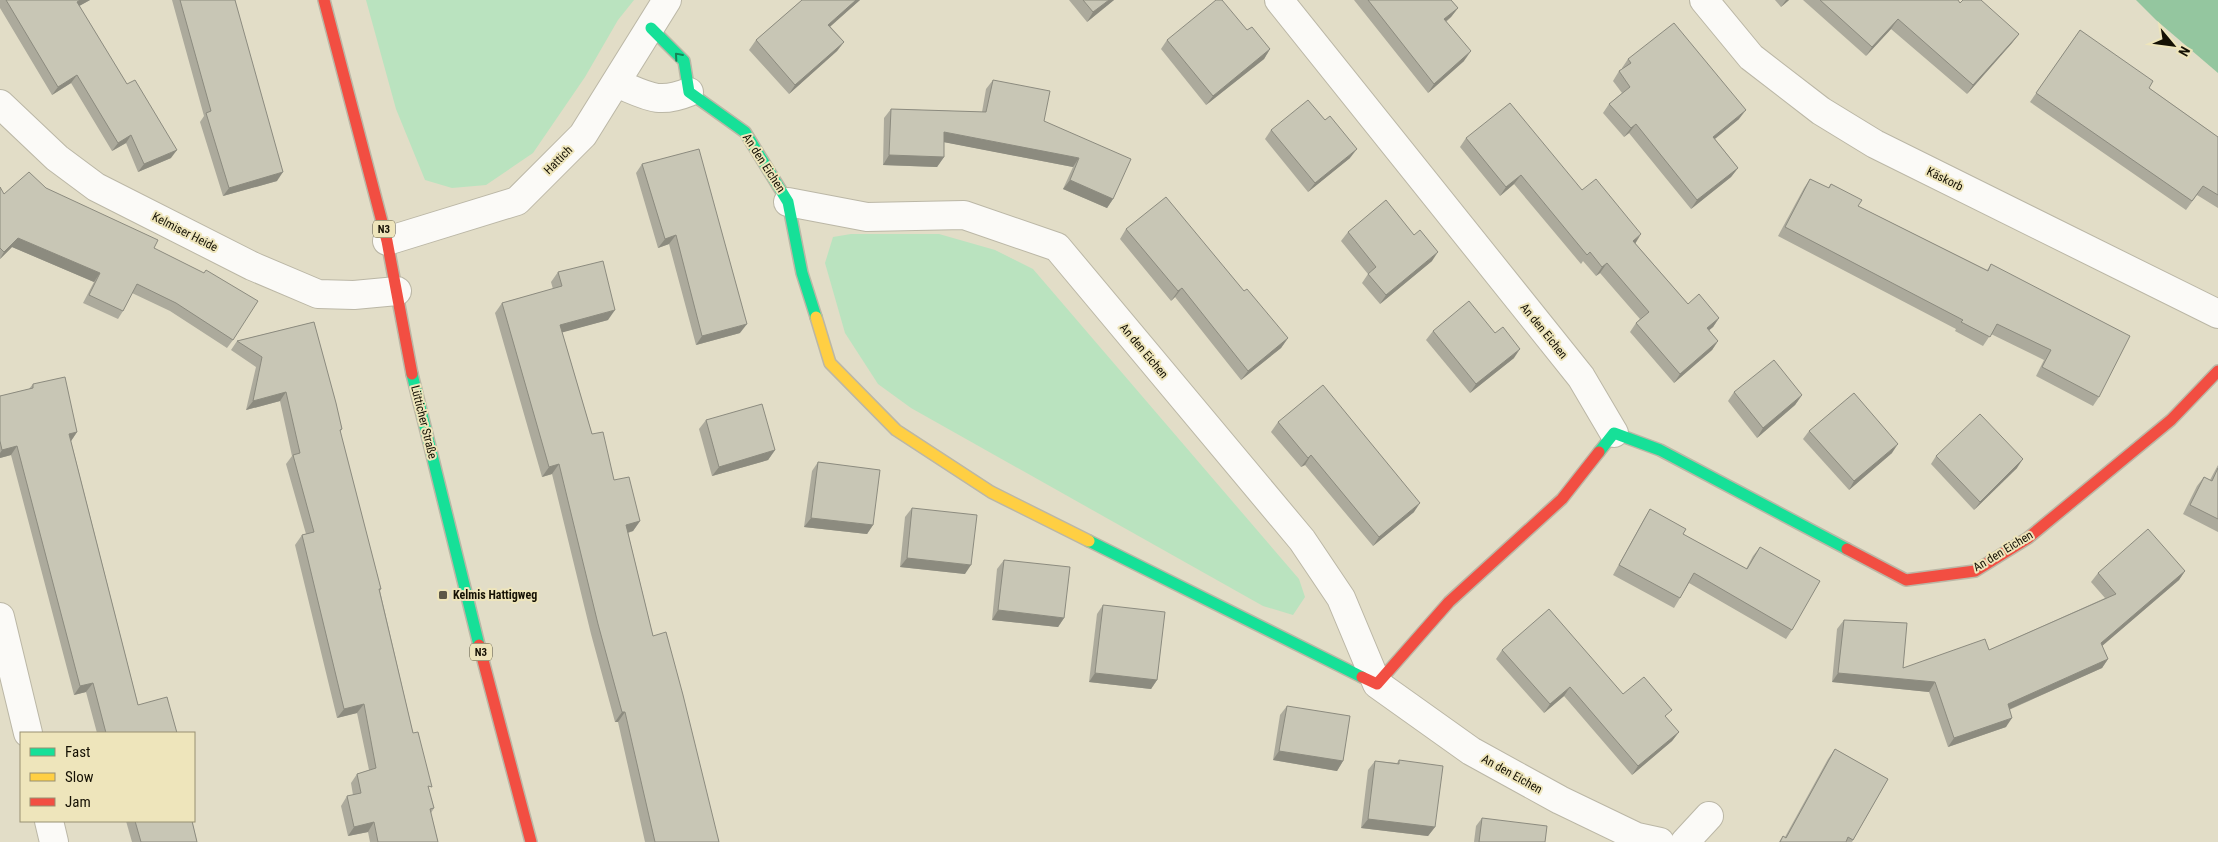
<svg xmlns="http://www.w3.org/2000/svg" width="2218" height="842" viewBox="0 0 2218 842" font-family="'Roboto Condensed',sans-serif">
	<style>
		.green { fill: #bae3bf }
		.forest { fill: #94c69f }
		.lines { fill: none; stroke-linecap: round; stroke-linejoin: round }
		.street-casing { stroke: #bbb7a6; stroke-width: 30 }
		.fast-casing { stroke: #bbb7a6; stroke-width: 14 }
		.slow-casing { stroke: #bbb7a6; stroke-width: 14 }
		.jam-casing { stroke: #bbb7a6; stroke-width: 14 }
		.street { stroke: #fbfaf7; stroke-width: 28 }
		.fast { stroke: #16e098; stroke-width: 11 }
		.slow { stroke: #ffcf43; stroke-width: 11 }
		.jam { stroke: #f24e42; stroke-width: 11 }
		.wall { fill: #acaa9c }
		.shaded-wall { fill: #8c8b7f }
		.building { fill: #c8c6b5; stroke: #8c8b7f }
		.oneway { stroke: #168355 }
		.poi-dot { fill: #5d5848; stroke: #eee5bb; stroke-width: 2 }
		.labels { text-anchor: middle; stroke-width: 4; stroke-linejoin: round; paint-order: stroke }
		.shield { fill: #eee5bb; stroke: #56513b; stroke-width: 1 }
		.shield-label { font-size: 11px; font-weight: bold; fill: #151104 }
		.street-label { font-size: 12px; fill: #151104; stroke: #eee5bb }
		.poi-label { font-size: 12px; font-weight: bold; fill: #151104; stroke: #eee5bb; text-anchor: start }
	</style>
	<rect width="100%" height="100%" fill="#e2ddc7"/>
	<g class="green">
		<polygon points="366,0 634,0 618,20 585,77 533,153 486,185 452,188 425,180 396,109"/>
		<polygon points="851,234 939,234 995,250 1033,269 1299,579 1305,597 1293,615 1263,606 911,408 878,384 845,333 825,263 833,237"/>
	</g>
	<polygon class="forest" points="2136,0 2218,0 2218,73 2156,20"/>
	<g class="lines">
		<defs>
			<g id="street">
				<polyline points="1279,0 1581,377 1614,433"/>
				<polyline points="1704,0 1751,57 1821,111 1875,144 2218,314"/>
				<path d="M616 83C646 95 657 105 689 92"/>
				<polyline points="0,104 57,158 96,187 252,266 318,294 354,295 397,291"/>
				<polyline points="788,202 867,217 964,215 1057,247 1302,540 1341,598 1377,684 1471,751 1560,800 1637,837 1660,842"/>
				<polyline points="387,241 517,201 583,135 667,0"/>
				<polyline points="0,617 28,733"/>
				<polyline points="49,821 54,842"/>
				<polyline points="1685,842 1709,816"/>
			</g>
			<g id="fast">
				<polyline points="651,28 684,61 689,92 745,132 788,202 802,273 816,317"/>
				<polyline points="412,374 479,645"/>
				<polyline points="1599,452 1614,433 1660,450 1847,549"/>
				<polyline points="1089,541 1362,677"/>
			</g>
			<polyline id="slow" points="816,317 830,363 896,430 991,492 1089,541"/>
			<g id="jam">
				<polyline points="324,0 387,241 412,374"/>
				<polyline points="1847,549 1906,580 1975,571 2028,538 2171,420 2218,371"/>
				<polyline points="479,645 531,842"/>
				<polyline points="1362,677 1377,684 1449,602 1562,499 1599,452"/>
			</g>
		</defs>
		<use href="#street" class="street-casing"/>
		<use href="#fast" class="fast-casing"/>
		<use href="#slow" class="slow-casing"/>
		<use href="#jam" class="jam-casing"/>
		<use href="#street" class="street"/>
		<use href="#fast" class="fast"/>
		<use href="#slow" class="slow"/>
		<use href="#jam" class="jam"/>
	</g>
	<g class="wall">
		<polygon points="0,0 90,0 79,6 171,158 138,172 126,143 112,151 71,83 52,95 0,8"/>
		<polygon points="172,0 235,0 277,181 223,196 200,122 204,116"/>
		<polygon points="802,0 860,0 830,26 844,42 837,51 789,94 749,50 756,40"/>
		<polygon points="1069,0 1114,0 1087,22"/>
		<polygon points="1354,0 1451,0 1458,8 1451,17 1446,22 1464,61 1428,93"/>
		<polygon points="1775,0 1789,0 1781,7"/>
		<polygon points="1803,0 1958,0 1960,3 2019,34 2012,43 1967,94 1891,29 1866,56"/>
		<polygon points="1247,30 1270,49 1264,59 1206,105 1161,49 1167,40"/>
		<polygon points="2080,30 2149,88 2218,137 2218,208 2197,195 2186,210 2030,102"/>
		<polygon points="1628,59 1739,119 1715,139 1738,168 1731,177 1691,209 1629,133 1624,137 1603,113 1609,104 1622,93 1613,81 1619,71 1622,69 1622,68"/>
		<polygon points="993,80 1044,121 1113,199 1107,208 1063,189 1073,167 944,142 944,157 937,167 883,165 884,118 891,109 982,112 986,89"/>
		<polygon points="1271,130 1350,158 1308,192 1265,139"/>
		<polygon points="1466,138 1582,190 1635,243 1688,304 1719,318 1713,327 1709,330 1718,341 1712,350 1674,383 1630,332 1636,323 1640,319 1600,273 1596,276 1583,261 1581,264 1514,184 1500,196 1460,147"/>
		<polygon points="642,164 740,333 696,345 669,244 658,248 636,173"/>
		<polygon points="1810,179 1828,188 1831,184 1858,206 1987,270 1991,264 2099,397 2093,406 2036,376 2044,360 1991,334 1983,346 1955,331 1956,329 1778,236 1804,188"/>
		<polygon points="0,187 4,194 46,188 154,248 233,340 227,348 170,311 132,293 123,311 118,319 83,303 94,282 12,247 0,259"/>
		<polygon points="1126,229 1288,338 1281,348 1241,380 1175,297 1171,301 1120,239"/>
		<polygon points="1348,232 1432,261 1380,304 1362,283 1368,274 1341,241"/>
		<polygon points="558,272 608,320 562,332 592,434 614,480 640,521 633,531 628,533 653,636 719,842 645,842 618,722 615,722 591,634 552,474 542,477 495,313 502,303 553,289 551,282"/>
		<polygon points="314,322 342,429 340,432 381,589 380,591 413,733 434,808 431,813 438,842 370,842 368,832 348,836 341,806 347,796 353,795 351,783 357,774 369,770 357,713 337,718 295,545 302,535 306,534 286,464 292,456 280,401 246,410 256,367 231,350 237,341"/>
		<polygon points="1433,331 1514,358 1470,393 1426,340"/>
		<polygon points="33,384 77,432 71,441 138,705 177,733 97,733 86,692 74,695 11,455 0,458 0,396 29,389"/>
		<polygon points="1734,392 1802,395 1795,405 1757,438 1728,401"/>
		<polygon points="706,420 775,450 768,460 712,476 699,429"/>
		<polygon points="1278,422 1414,512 1373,546 1305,465 1301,467 1271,432"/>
		<polygon points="1809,431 1892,453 1849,490 1803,439"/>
		<polygon points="1936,456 2017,468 1974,510 1931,464"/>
		<polygon points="818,462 873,525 867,534 804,527 812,471"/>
		<polygon points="2218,465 2218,532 2183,514 2197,486 2204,477 2210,480"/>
		<polygon points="912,508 965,574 900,567 905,517"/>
		<polygon points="1650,509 1683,534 1746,569 1753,556 1760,547 1792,630 1786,639 1689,583 1674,608 1613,575 1644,519"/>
		<polygon points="1004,560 1064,618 1058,627 992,620 997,569"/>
		<polygon points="2185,571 2179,580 2102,646 2108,659 2102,668 2009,710 2006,727 1948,747 1929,692 1832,682 1837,629 1844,620 1903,668 1989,650 2105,598 2091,582 2098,573"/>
		<polygon points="1103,605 1157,680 1151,689 1089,682 1097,614"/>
		<polygon points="1502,650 1623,694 1666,718 1679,732 1672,741 1632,775 1564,696 1544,713 1496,659"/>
		<polygon points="1287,706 1343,761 1337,771 1273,760 1280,715"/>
		<polygon points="1835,749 1888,779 1852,842 1779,842 1783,836 1785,837 1828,759"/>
		<polygon points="1399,760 1435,827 1428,836 1361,828 1368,770 1375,761 1397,763"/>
		<polygon points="1482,818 1545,842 1474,842 1476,826"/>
		<polygon points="126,821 192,821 197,842 132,842"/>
	</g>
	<g class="shaded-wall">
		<polygon points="80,0 90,0 72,10 77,2"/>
		<polygon points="856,0 860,0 822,34 828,25"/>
		<polygon points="1109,0 1114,0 1087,22 1093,12"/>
		<polygon points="1786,0 1789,0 1781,7"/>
		<polygon points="1458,8 1451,17 1437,28 1444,19"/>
		<polygon points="1898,19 1891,29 1866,56 1872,47"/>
		<polygon points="2019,34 2012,43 1967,94 1973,85"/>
		<polygon points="844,42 837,51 789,94 795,85"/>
		<polygon points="1270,49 1264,59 1206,105 1213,96"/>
		<polygon points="1471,51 1464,61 1428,93 1434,84"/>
		<polygon points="77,75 71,83 52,95 58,87"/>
		<polygon points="1746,110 1739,119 1706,146 1713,137"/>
		<polygon points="1636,124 1629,133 1624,137 1631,128"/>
		<polygon points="944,132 1079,158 1073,167 938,141"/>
		<polygon points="131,135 126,143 112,151 118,143"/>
		<polygon points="1357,149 1350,158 1308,192 1315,183"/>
		<polygon points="177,150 171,158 138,172 144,164"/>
		<polygon points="889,155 944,157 937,167 883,165"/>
		<polygon points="1738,168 1731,177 1691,209 1697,200"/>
		<polygon points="283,172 277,181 223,196 229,188"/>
		<polygon points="1521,175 1514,184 1500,196 1506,187"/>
		<polygon points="1070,180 1113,199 1107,208 1063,189"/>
		<polygon points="1641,234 1635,244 1633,241"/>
		<polygon points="676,235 669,244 658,248 665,239"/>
		<polygon points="18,238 100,273 94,282 12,247 0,259 4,252"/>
		<polygon points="1438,252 1432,261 1380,304 1386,295"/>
		<polygon points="1607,263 1600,273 1596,276 1602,267"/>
		<polygon points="1182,288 1175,297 1171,301 1178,291"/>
		<polygon points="615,310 608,320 553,335 560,325"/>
		<polygon points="1719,318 1713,327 1701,337 1707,328"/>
		<polygon points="747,324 740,333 696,345 702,336"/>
		<polygon points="1288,338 1281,348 1241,380 1248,371"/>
		<polygon points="1718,341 1712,350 1674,383 1680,374"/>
		<polygon points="1520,349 1514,358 1470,393 1476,384"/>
		<polygon points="286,392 280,401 246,410 253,401"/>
		<polygon points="1802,395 1795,405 1757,438 1763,428"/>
		<polygon points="77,432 71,441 69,434"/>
		<polygon points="1898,444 1892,453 1849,490 1854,481"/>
		<polygon points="17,446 11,455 0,458 0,453 2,450"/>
		<polygon points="775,450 768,460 712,476 719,467"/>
		<polygon points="1311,455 1305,465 1301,467 1308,458"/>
		<polygon points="2023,459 2017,468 1974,510 1980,502"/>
		<polygon points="559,464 552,474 542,477 549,467"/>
		<polygon points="1420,503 1414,512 1373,546 1379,537"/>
		<polygon points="811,518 873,525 867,534 804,527"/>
		<polygon points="640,521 633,531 619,535 626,525"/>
		<polygon points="907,558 971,565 965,574 900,567"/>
		<polygon points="2185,571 2179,580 2095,652 2101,643"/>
		<polygon points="998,610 1064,618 1058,627 992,620"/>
		<polygon points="2108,659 2102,668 2001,713 2008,704"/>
		<polygon points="1095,673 1157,680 1151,689 1089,682"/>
		<polygon points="1838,673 1935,682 1929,692 1832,682"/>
		<polygon points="93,683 86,692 74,695 80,686"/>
		<polygon points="1570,687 1564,696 1544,713 1550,704"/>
		<polygon points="364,704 357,713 337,718 344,709"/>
		<polygon points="622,712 625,712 618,722 615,722"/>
		<polygon points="2012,718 2006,727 1948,747 1954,738"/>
		<polygon points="1679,732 1672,741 1632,775 1638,766"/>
		<polygon points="1279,751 1343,761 1337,771 1273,760"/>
		<polygon points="1368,819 1435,827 1428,836 1361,828"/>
		<polygon points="374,822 368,832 348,836 354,827"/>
	</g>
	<g class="building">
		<polygon points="6,0 80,0 77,2 127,84 135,80 177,150 144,164 131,135 118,143 77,75 58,87"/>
		<polygon points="180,0 235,0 283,172 229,188 206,113 211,111"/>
		<polygon points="802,0 856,0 828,25 844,42 795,85 756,40"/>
		<polygon points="1083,0 1109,0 1093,12"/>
		<polygon points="1216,0 1222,0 1247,30 1252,27 1270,49 1213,96 1167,40"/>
		<polygon points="1368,0 1451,0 1458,8 1444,19 1471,51 1434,84"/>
		<polygon points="1820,0 1958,0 1960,3 1963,0 1981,0 2019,34 1973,85 1898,19 1872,47"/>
		<polygon points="1674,23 1746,110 1713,137 1738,168 1697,200 1636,124 1631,128 1609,104 1630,87 1619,71 1631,63 1628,59"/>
		<polygon points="2080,30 2153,81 2149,88 2218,137 2218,195 2203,186 2192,201 2036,93"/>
		<polygon points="993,80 1050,91 1044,121 1131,159 1113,199 1070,180 1079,158 944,132 944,157 889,155 891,109 986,112"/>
		<polygon points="1308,100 1325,120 1330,116 1357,149 1315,183 1271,130"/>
		<polygon points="1510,103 1582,190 1596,179 1641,234 1633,241 1688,304 1699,294 1719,318 1707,328 1718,341 1680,374 1636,323 1649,312 1607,263 1602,267 1590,252 1587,255 1521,175 1506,187 1466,138"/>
		<polygon points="699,149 747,324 702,336 676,235 665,239 642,164"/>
		<polygon points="29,172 46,188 158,240 154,248 204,273 206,270 258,301 233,340 176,303 137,284 123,311 89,295 100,273 18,238 4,252 0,248 0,187 4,194"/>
		<polygon points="1810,179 1829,188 1831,184 1862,200 1858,206 1988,271 1991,264 2130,336 2099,397 2042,367 2051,350 1997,324 1990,337 1961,322 1963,320 1785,227"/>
		<polygon points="1166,197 1244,291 1247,289 1288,338 1248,371 1182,288 1178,291 1126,229"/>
		<polygon points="1386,200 1414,235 1420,230 1438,252 1386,295 1368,274 1376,267 1348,232"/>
		<polygon points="603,261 615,310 560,325 592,434 603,432 614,480 629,477 640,521 626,525 653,636 666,632 683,695 719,842 655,842 625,712 622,712 598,624 559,464 549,467 502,303 562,286 558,272"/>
		<polygon points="1469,301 1495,333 1503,327 1520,349 1476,384 1433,331"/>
		<polygon points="314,322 336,403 342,429 340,430 381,589 379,589 413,733 418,732 432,787 428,786 434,808 430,809 438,842 378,842 374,822 354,827 347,796 361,793 357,774 376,768 364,704 344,709 302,535 314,532 293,455 300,453 286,392 253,401 262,357 237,341"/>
		<polygon points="1774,360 1802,395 1763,428 1734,392"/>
		<polygon points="65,377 77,432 69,434 138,705 167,697 177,733 106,733 93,683 80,686 17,446 2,450 0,441 0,396 33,388 33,384"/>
		<polygon points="1323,385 1420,503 1379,537 1311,455 1308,458 1278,422"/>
		<polygon points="1854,393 1898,444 1854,481 1809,431"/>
		<polygon points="762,404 775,450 719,467 706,420"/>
		<polygon points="1980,414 2023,459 1980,502 1936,456"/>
		<polygon points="818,462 880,470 873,525 811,518"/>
		<polygon points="2218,468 2218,519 2190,505 2204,477 2212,481"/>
		<polygon points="912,508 977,515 971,565 907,558"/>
		<polygon points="1650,509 1686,529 1683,534 1747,569 1760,547 1820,581 1792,630 1694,573 1680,598 1619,565"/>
		<polygon points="2148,529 2185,571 2101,643 2108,659 2008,704 2012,718 1954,738 1935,682 1838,673 1844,620 1907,623 1903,668 1985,639 1989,650 2116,594 2098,573"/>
		<polygon points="1004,560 1070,567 1064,618 998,610"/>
		<polygon points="1103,605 1165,612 1157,680 1095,673"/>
		<polygon points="1549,609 1623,694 1644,677 1672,710 1665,716 1679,732 1638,766 1570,687 1550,704 1502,650"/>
		<polygon points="1287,706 1350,716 1343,761 1279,751"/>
		<polygon points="1835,749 1888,779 1853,840 1848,837 1846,842 1780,842 1783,836 1786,838"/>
		<polygon points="1399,760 1443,766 1435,827 1368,819 1375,761 1399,764"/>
		<polygon points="1482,818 1547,826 1545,842 1479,842"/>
		<polygon points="135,821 192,821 197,842 141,842"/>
	</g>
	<defs><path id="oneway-chevron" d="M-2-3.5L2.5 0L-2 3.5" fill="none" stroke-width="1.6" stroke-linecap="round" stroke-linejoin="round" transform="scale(1.25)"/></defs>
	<use class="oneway" href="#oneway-chevron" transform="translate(678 56) rotate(-131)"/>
	<rect class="poi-dot" x="438" y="590" width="10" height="10" rx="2.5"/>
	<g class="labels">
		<g class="shield">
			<rect x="373" y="220.5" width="22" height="17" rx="4"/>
			<rect x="470" y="643.5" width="22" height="17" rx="4"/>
		</g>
		<g class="shield-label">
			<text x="384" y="233">N3</text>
			<text x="481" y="656">N3</text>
		</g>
		<g class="street-label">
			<text transform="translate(558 160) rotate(-45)" y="4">Hattich</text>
			<text transform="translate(764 163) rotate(57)" y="4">An den Eichen</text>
			<text transform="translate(1945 179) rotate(26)" y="4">Käskorb</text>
			<text transform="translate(185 232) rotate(27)" y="4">Kelmiser Heide</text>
			<text transform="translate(1544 331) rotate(51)" y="4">An den Eichen</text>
			<text transform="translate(1144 351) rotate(50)" y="4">An den Eichen</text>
			<text transform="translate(424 422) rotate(76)" y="4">Lütticher Straße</text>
			<text transform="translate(2003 551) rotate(-31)" y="4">An den Eichen</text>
			<text transform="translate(1512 774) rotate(29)" y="4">An den Eichen</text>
		</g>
		<g class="poi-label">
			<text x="453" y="599">Kelmis Hattigweg</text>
		</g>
	</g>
	<rect x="20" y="732" width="175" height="90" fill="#eee5bb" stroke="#979072"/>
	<rect x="30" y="748" width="25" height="8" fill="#16e098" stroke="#979072"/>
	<text x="65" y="757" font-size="15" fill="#151104">Fast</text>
	<rect x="30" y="773" width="25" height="8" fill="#ffcf43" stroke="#979072"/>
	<text x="65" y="782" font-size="15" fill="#151104">Slow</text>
	<rect x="30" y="798" width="25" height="8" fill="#f24e42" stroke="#979072"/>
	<text x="65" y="807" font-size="15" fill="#151104">Jam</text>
	<g transform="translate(2173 45) rotate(119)" stroke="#eee5bb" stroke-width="4" paint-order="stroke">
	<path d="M0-4L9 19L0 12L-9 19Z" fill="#151104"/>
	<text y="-8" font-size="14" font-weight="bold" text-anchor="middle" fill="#151104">N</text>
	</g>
</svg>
